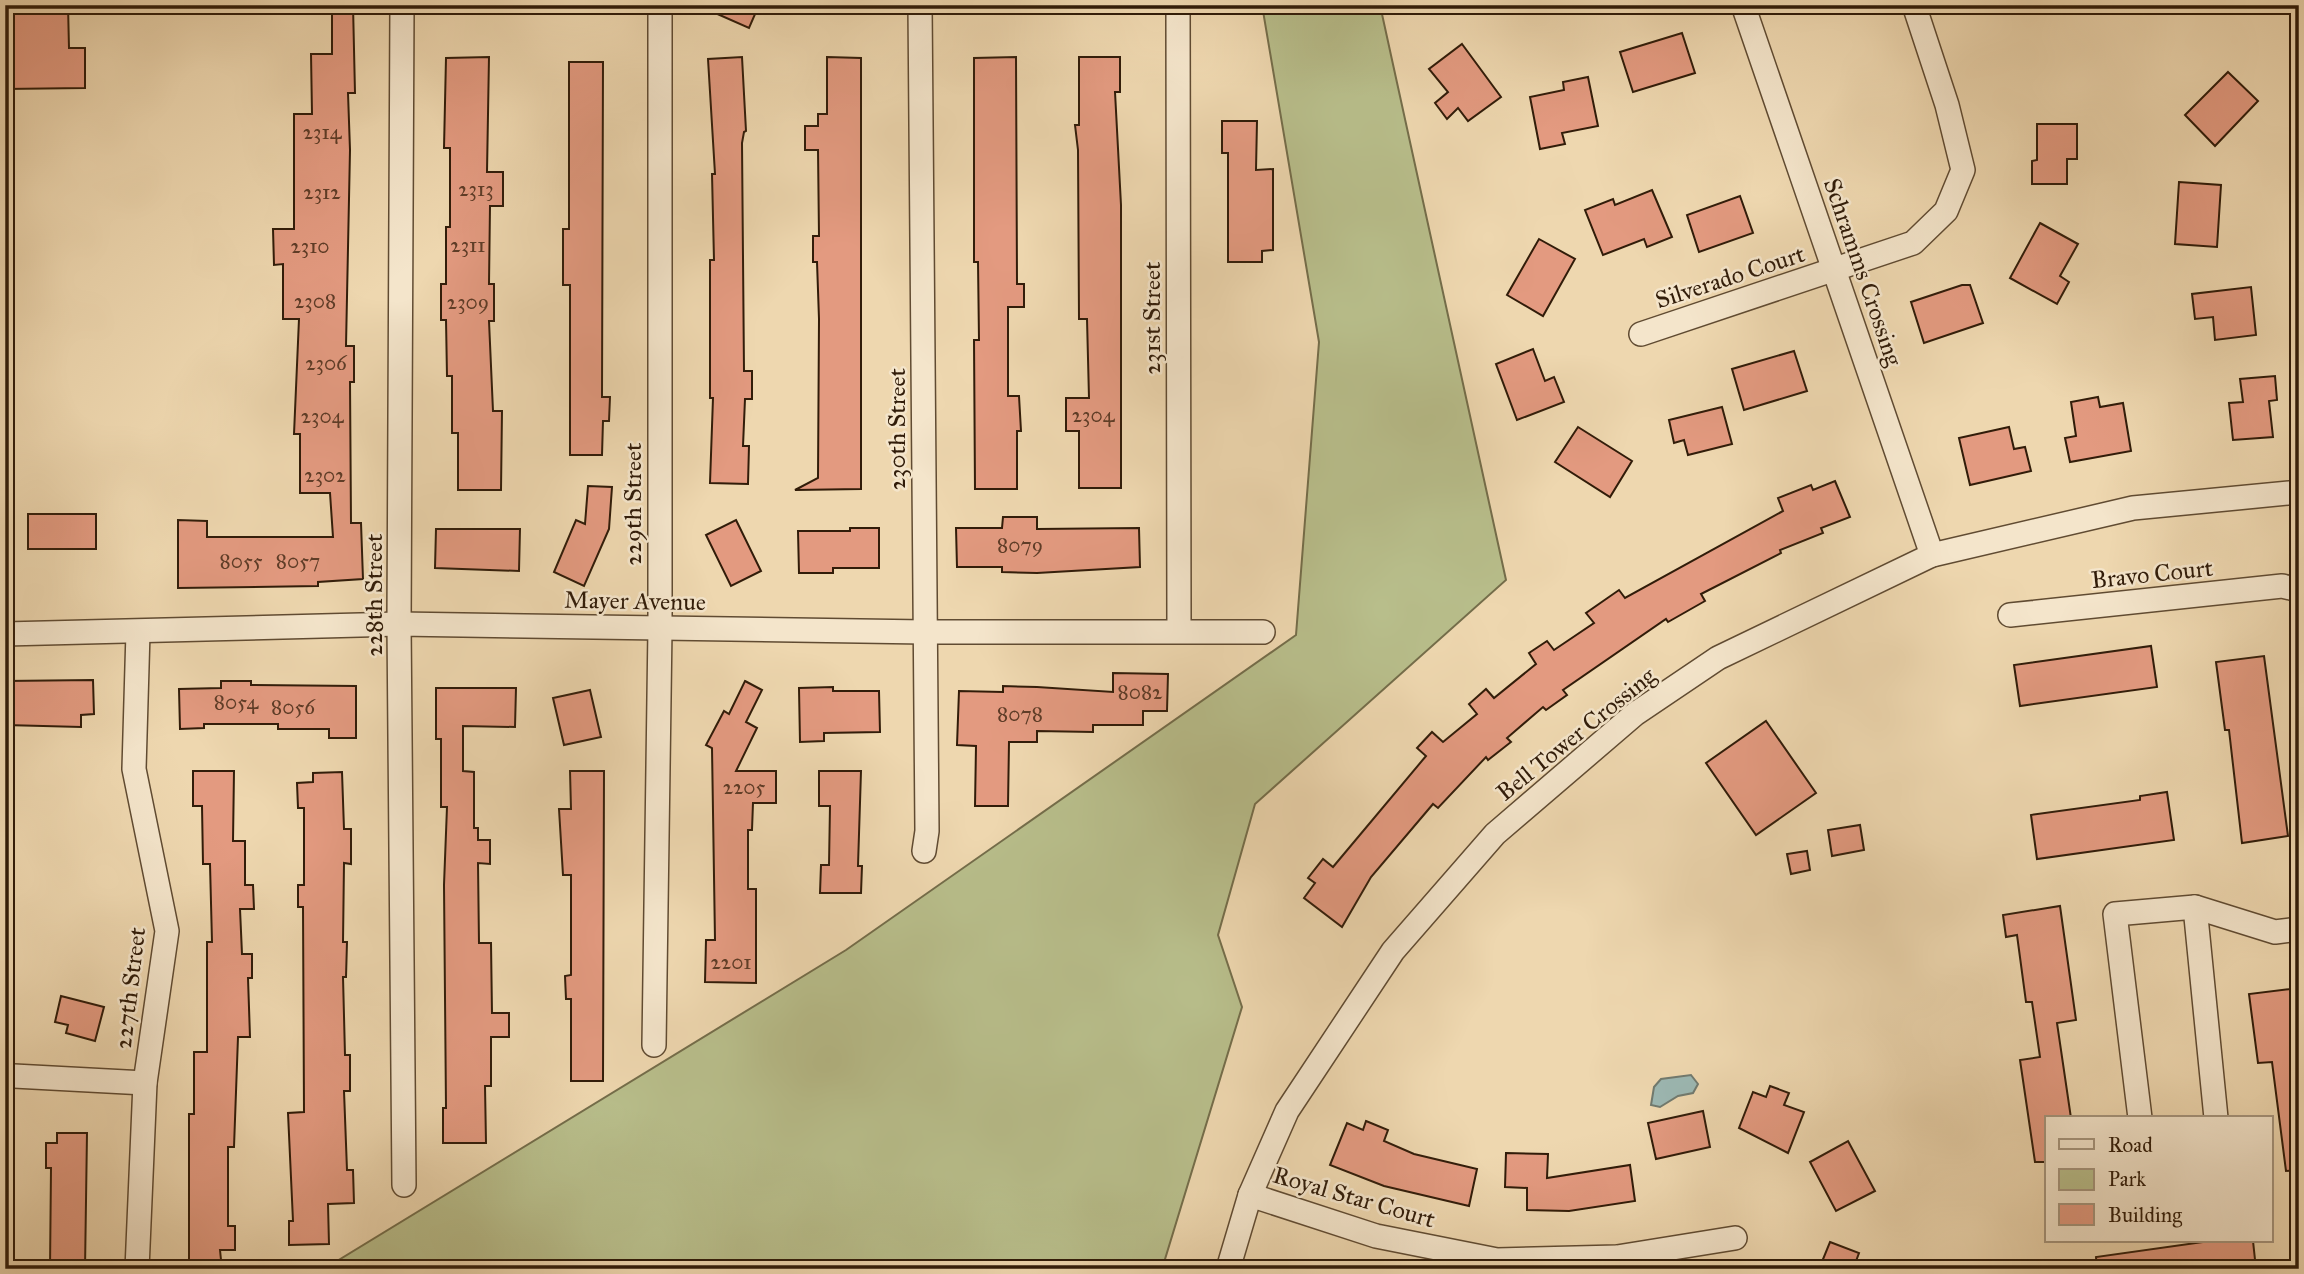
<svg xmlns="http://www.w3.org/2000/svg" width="2304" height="1274" viewBox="0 0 2304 1274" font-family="'IM FELL Great Primer',serif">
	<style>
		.green { fill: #b8be8b; stroke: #746d4a; stroke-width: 2 }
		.water { fill: #9cb8b3; stroke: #717a6f; stroke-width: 2 }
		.building { fill: #e39a80; stroke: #311c09; stroke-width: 2 }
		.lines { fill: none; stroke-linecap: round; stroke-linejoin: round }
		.street-casing { stroke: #604b32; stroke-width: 26 }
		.street { stroke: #f4e5cb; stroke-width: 23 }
		.labels { text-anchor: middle; stroke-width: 5; stroke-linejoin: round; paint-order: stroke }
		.number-label { font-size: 21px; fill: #5e3c27 }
		.street-label { font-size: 24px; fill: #311c09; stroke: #f4e5cb }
	</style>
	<rect width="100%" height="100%" fill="#eed7af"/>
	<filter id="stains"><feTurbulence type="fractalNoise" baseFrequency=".00286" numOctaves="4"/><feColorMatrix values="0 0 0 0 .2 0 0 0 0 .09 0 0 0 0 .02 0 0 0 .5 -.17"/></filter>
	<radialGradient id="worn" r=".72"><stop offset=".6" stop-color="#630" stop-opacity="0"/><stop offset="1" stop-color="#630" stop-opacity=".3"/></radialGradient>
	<polygon class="green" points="1262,5 1380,5 1506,580 1255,804 1218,935 1242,1007 1162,1269 324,1269 846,950 1296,635 1319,342"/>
	<polygon class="water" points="1691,1075 1698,1084 1693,1093 1678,1096 1660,1107 1651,1105 1654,1087 1661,1079"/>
	<g class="building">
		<polygon points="5,5 68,5 69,48 85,48 85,88 5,89"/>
		<polygon points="332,5 353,5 355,93 348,93 350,150 346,346 354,346 354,382 350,382 351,523 361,523 363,579 318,582 318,586 178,588 178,520 207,521 207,537 333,537 330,493 300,493 300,434 294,434 299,319 283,319 283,264 274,265 273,229 294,229 294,114 312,114 311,54 332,54"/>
		<polygon points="697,5 759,5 749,28"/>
		<polygon points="1682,33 1695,73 1633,92 1620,52"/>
		<polygon points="1462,44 1501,97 1468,121 1458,108 1447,119 1435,103 1448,92 1429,69"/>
		<polygon points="489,57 487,172 503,172 503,206 490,206 489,284 494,284 494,321 489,321 493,411 502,411 501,490 458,490 458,433 452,433 452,376 447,376 446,320 441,320 441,284 446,284 446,227 450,227 450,148 444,148 446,58"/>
		<polygon points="742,57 746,131 744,132 742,143 744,371 752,371 752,399 745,399 743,446 749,446 748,484 710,483 713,398 710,398 710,260 714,260 712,174 715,174 708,59"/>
		<polygon points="827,57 861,58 861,489 795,490 818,478 819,319 817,262 813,262 813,236 819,236 818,150 805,150 805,126 818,126 818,114 827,114"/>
		<polygon points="1016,57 1017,284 1024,284 1024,307 1008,307 1008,396 1019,396 1021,431 1017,431 1017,489 975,489 974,340 979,340 978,262 974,262 974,58"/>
		<polygon points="1079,57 1120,57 1120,92 1115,92 1121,205 1121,488 1079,488 1079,431 1066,431 1066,398 1089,398 1087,319 1079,319 1078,150 1075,125 1079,125"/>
		<polygon points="569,62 603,62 602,397 610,397 609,421 603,421 602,455 570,455 570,285 563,285 563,229 569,229"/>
		<polygon points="2228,72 2258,101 2215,146 2185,115"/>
		<polygon points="1588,77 1598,126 1562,133 1565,144 1540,149 1530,97 1564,90 1563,82"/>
		<polygon points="1222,121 1257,121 1256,170 1273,169 1273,250 1262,251 1262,262 1228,262 1228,153 1222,153"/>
		<polygon points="2037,124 2077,124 2077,159 2067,159 2067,184 2032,184 2032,161 2037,160"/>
		<polygon points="2179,182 2221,185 2217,247 2175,244"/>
		<polygon points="1652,190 1672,237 1647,247 1644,239 1603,255 1585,210 1613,199 1615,205"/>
		<polygon points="1740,196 1753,233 1699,252 1687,215"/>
		<polygon points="2040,223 2078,244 2060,276 2069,282 2057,304 2010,278"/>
		<polygon points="1539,239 1575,259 1543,316 1507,295"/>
		<polygon points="1962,285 1970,285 1983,323 1924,343 1911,302"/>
		<polygon points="2251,287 2256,335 2215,340 2213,317 2195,319 2192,294"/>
		<polygon points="1533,349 1545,381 1554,377 1564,402 1517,420 1496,364"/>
		<polygon points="1794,351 1807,391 1744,410 1732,369"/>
		<polygon points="2275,376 2277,400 2269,401 2273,437 2233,440 2229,403 2243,402 2240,379"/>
		<polygon points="2098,397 2100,407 2123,403 2131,451 2070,462 2065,438 2076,436 2071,402"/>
		<polygon points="1722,407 1732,444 1688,455 1684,440 1674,443 1669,420"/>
		<polygon points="1578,427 1632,461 1610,497 1555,462"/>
		<polygon points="2009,427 2014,449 2025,447 2031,471 1970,485 1959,438"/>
		<polygon points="1835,481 1850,517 1821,528 1823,533 1780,550 1781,553 1701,594 1705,601 1668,622 1666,619 1563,690 1567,695 1546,710 1543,707 1507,738 1511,742 1488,760 1486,757 1438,808 1433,804 1371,877 1342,927 1304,898 1315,883 1308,878 1323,859 1333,867 1426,756 1417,748 1432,732 1443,742 1477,714 1469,704 1486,689 1494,698 1536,664 1529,653 1547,641 1554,650 1594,623 1586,613 1619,590 1625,598 1783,511 1778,498 1811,485 1813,490"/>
		<polygon points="588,486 612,487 609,529 584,586 554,572 576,520 585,524"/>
		<rect x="28" y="514" width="68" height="35"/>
		<polygon points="1003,517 1037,517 1037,529 1139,528 1140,567 1037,573 1002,572 1002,567 957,567 956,528 1002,528"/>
		<polygon points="736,520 761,571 731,586 706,535"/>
		<polygon points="850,528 879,528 879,568 833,568 833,573 799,573 798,531 850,531"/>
		<polygon points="436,529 520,529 519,571 435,568"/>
		<polygon points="2151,646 2157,687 2020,706 2014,665"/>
		<polygon points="2264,656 2288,836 2242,843 2229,730 2225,730 2216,662"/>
		<polygon points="1113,673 1168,674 1167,711 1143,711 1143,725 1093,725 1093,732 1037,731 1037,742 1009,742 1008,806 975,806 976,746 957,745 959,691 1003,692 1003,686 1037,687 1113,692"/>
		<polygon points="93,680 94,714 81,715 81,727 5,725 5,681"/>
		<polygon points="221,681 251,681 251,685 356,686 356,738 329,738 329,729 278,729 278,724 204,724 204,728 180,729 179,689 221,688"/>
		<polygon points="745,681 762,690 746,722 757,728 736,771 776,771 776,803 753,803 752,830 748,830 748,889 756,889 756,983 705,982 706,940 715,940 712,748 706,745 724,711 729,714"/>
		<polygon points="833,687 833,691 879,691 880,732 824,733 824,741 800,742 799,688"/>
		<polygon points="436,688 516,688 515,727 463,726 463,771 474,772 474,828 478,828 478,840 490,840 490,864 478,863 479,943 491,943 492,1013 509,1013 509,1037 491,1037 491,1086 485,1086 486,1143 443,1143 443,1108 446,1108 444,885 447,807 441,807 441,739 436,739"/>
		<polygon points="590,690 601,737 564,745 553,698"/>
		<polygon points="1766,721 1816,793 1756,835 1706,763"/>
		<polygon points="193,771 234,771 233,841 245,841 245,885 253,885 254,909 240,909 242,954 252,954 252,978 248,978 250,1037 238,1037 234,1147 228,1147 228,1226 235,1226 235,1250 220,1250 221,1260 189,1260 189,1114 194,1114 194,1052 207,1052 207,942 212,942 210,864 203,864 202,806 193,806"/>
		<polygon points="570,771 604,771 603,1081 571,1081 571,999 566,999 565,976 571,975 571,875 563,875 559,809 571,809"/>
		<polygon points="819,771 861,771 858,866 862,866 861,893 820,893 821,865 829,865 830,806 819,806"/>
		<polygon points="342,772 344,829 351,829 351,864 344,863 343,942 347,942 346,977 343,977 345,1055 350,1055 350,1091 344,1091 347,1170 353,1170 354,1203 328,1204 329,1244 289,1245 289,1221 293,1221 288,1113 304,1112 303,907 298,907 298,885 304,885 304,808 298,808 297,783 313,782 313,773"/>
		<polygon points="2167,792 2174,840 2037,859 2031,815 2140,800 2140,796"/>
		<polygon points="1860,825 1864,850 1832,856 1828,830"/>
		<polygon points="1807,851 1810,870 1791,874 1787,854"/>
		<polygon points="2060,906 2076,1020 2057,1023 2071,1118 2047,1118 2047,1162 2035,1162 2020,1060 2040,1057 2032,1002 2026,1002 2017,935 2006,937 2003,915"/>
		<polygon points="2291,989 2292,1000 2299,999 2299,1170 2286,1171 2272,1062 2258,1063 2249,994"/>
		<polygon points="61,996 104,1007 95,1041 66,1033 68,1025 55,1022"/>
		<polygon points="1770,1086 1789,1093 1784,1105 1804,1112 1788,1153 1739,1128 1753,1092 1766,1097"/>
		<polygon points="1703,1111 1710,1147 1656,1159 1648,1123"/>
		<polygon points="1366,1121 1388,1130 1384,1141 1414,1154 1477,1169 1469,1206 1384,1186 1330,1165 1347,1123 1363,1130"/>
		<polygon points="57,1133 87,1133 85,1269 50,1269 51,1168 46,1168 46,1143 57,1143"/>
		<polygon points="1848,1141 1875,1191 1836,1211 1810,1162"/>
		<polygon points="1506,1153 1548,1154 1547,1178 1630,1165 1635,1201 1569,1211 1527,1210 1527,1188 1505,1187"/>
		<polygon points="2210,1241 2253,1241 2256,1269 2097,1269 2096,1257"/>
		<polygon points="1830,1242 1859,1253 1853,1269 1819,1269"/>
	</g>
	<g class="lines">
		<defs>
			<g id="street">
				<polyline points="402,5 399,624 404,1185"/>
				<polyline points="920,5 927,831 924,851"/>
				<polyline points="1178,5 1179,630"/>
				<polyline points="1743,5 1932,555"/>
				<polyline points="1641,334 1913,243 1946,211 1963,170 1947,105 1914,5"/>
				<polyline points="2010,615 2282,586 2299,590"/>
				<polyline points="5,634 399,624 925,632 1263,632"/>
				<polyline points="2195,907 2275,932 2299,929"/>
				<polyline points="654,1045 660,628 660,5"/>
				<polyline points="14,1076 145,1083"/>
				<polyline points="2140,1118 2115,914 2195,907 2216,1118"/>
				<polyline points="1250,1195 1376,1236 1497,1260 1617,1257 1735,1238"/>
				<polyline points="137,1269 145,1083 167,931 134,769 138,632"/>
				<polyline points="1228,1269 1250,1195 1287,1111 1393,951 1495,834 1635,714 1718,658 1932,555 2133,508 2299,492"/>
			</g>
		</defs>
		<use href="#street" class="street-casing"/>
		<use href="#street" class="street"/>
	</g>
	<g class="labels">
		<g class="number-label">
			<text x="322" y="139">2314</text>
			<text x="476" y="196">2313</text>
			<text x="322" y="199">2312</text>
			<text x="468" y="252">2311</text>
			<text x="310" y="253">2310</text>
			<text x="315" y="308">2308</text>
			<text x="468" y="309">2309</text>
			<text x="326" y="370">2306</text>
			<text x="1093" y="422">2304</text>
			<text x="322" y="423">2304</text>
			<text x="325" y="482">2302</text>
			<text x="1020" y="552">8079</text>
			<text x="241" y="568">8055</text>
			<text x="298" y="568">8057</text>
			<text x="1140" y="699">8082</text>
			<text x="236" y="709">8054</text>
			<text x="293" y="714">8056</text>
			<text x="1020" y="721">8078</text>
			<text x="744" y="794">2205</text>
			<text x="731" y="969">2201</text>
		</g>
		<g class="street-label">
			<text transform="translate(1863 272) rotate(71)" y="8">Schramms Crossing</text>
			<text transform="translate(1730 277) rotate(-18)" y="8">Silverado Court</text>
			<text transform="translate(1152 318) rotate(-90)" y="8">231st Street</text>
			<text transform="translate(897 429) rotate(-90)" y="8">230th Street</text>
			<text transform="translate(633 504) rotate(-90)" y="8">229th Street</text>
			<text transform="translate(2152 574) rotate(-6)" y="8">Bravo Court</text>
			<text transform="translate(374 595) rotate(-90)" y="8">228th Street</text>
			<text transform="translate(635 601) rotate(1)" y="8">Mayer Avenue</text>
			<text transform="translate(1576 734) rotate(-39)" y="8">Bell Tower Crossing</text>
			<text transform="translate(130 988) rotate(-83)" y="8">227th Street</text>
			<text transform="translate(1354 1197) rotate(16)" y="8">Royal Star Court</text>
		</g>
	</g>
	<rect width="2304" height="1274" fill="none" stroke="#eed7af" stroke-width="28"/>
	<rect x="7" y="7" width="2290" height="1260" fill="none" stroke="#311c09" stroke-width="3.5"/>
	<rect x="14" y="14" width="2276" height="1246" fill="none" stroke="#311c09" stroke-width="2"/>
	<rect x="2045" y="1116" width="228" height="126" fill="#f4e5cb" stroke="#a6957d" stroke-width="2"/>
	<rect x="2059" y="1139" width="35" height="10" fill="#f4e5cb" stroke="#a6957d" stroke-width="2"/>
	<text x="2108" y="1152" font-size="21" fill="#311c09">Road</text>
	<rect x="2059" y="1169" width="35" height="21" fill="#b8be8b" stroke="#a6957d" stroke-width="2"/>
	<text x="2108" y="1186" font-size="21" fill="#311c09">Park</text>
	<rect x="2059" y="1204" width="35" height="21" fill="#e39a80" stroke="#a6957d" stroke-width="2"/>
	<text x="2108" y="1222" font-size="21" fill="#311c09">Building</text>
	<rect width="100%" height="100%" filter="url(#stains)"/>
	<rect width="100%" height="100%" fill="url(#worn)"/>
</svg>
